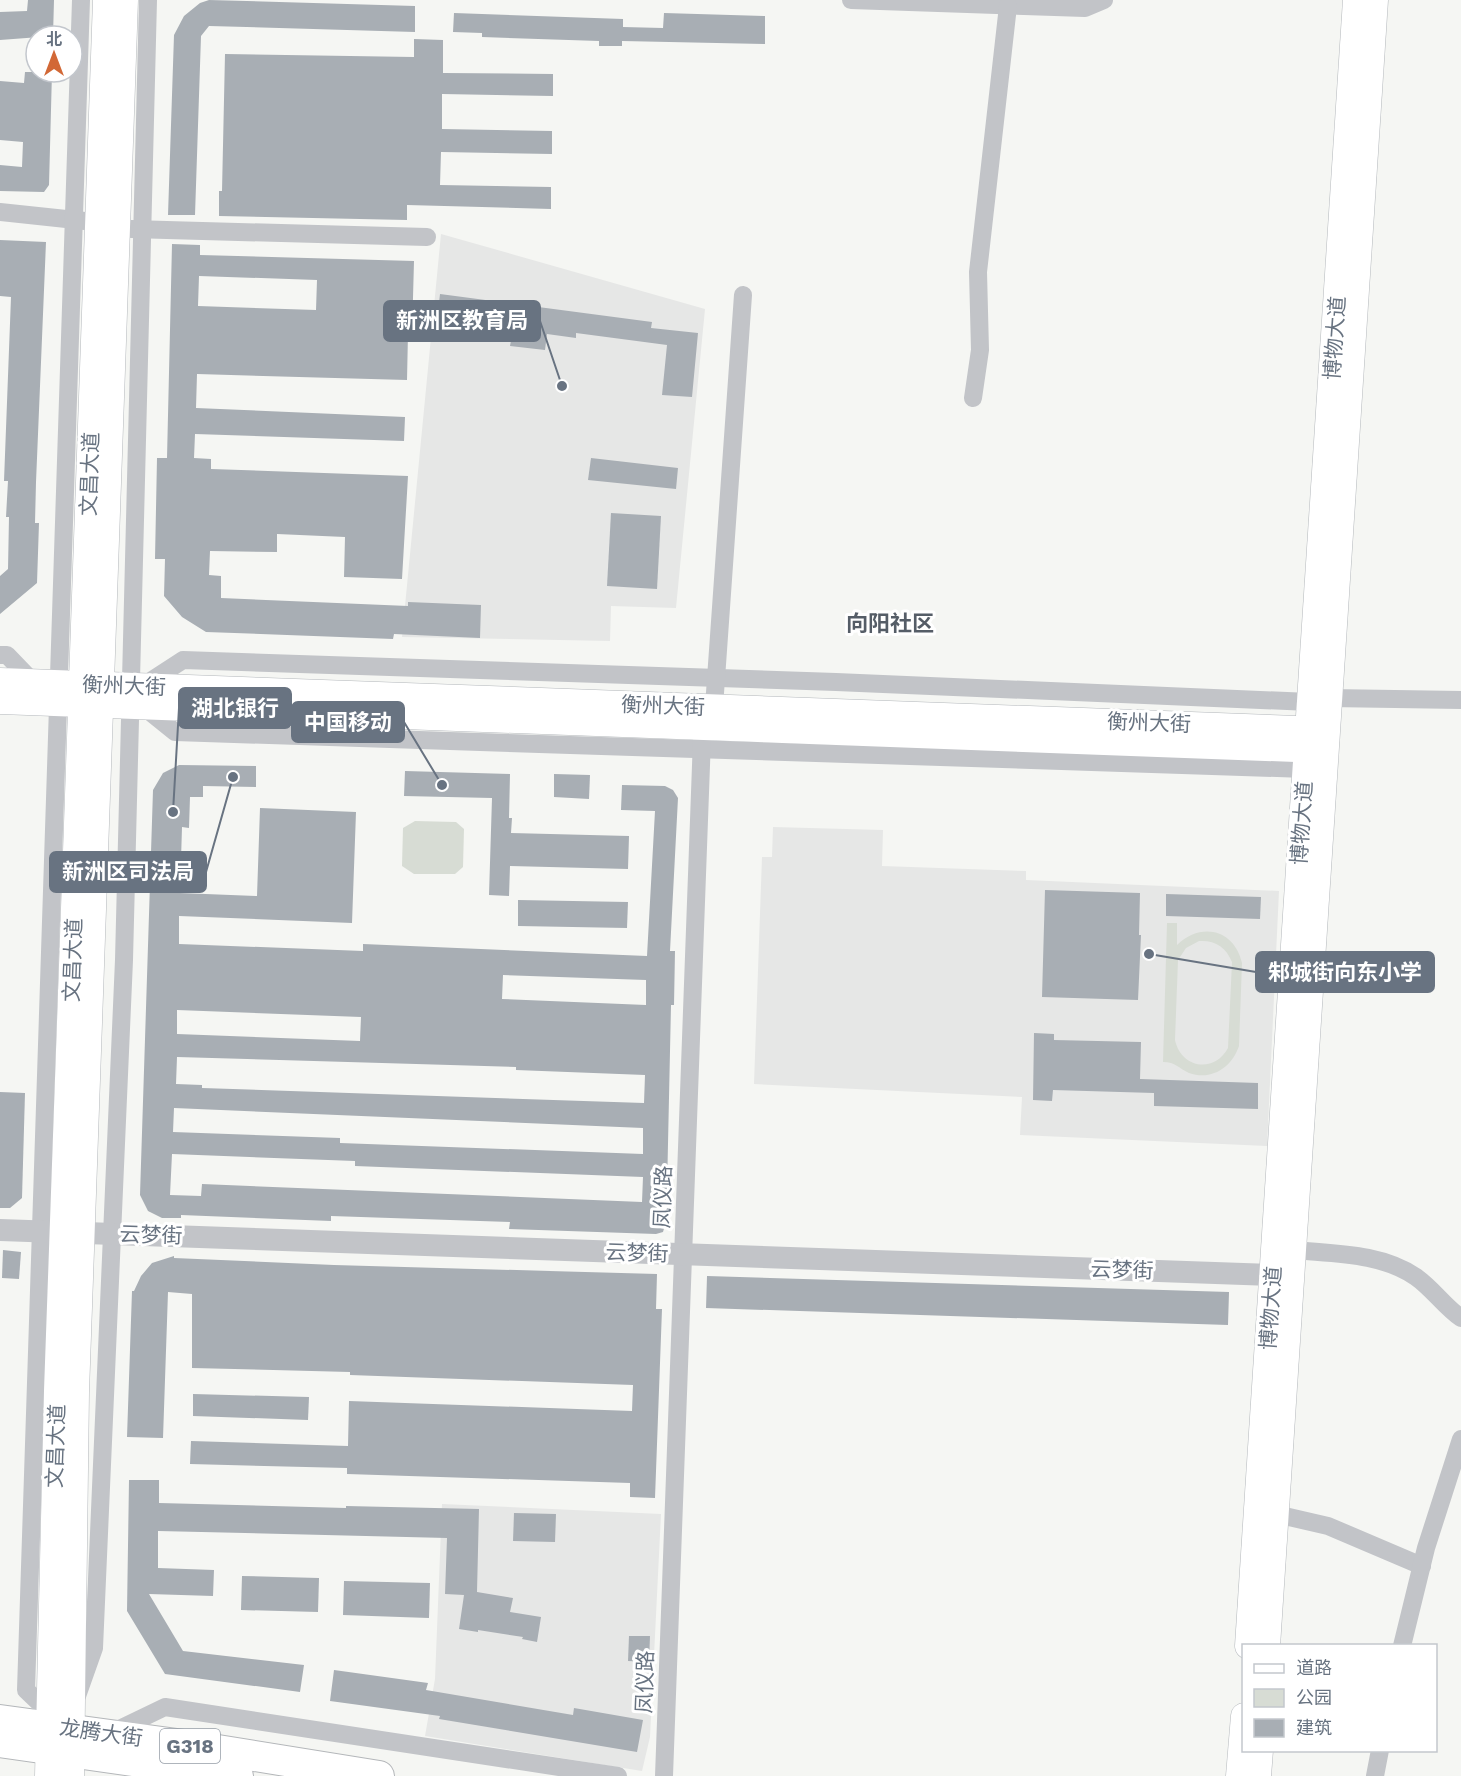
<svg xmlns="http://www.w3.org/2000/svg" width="1461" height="1776" viewBox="0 0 1461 1776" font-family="'Work Sans','Noto Sans SC',sans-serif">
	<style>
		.built { fill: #e6e7e6 }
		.green { fill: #d7dcd4; fill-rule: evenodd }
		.building { fill: #a8aeb4; fill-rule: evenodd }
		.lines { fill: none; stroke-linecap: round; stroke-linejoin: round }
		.secondary-casing { stroke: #b4b8bc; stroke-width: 27 }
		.trunk-casing { stroke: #b4b7ba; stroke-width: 32 }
		.minor { stroke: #c2c4c8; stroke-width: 18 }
		.tertiary { stroke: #c2c4c8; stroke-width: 22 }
		.secondary { stroke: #fff; stroke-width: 26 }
		.trunk { stroke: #fff; stroke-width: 30 }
		.labels { text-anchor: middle; stroke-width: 6; stroke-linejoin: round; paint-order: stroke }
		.shield { fill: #fff; stroke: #959da7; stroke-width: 1.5 }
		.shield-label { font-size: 20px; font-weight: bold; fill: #687381 }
		.street-label { font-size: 21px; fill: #687381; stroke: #fff }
		.neighbourhood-label { font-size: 22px; font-weight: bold; fill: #555d67; stroke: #fff }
		.leader { fill: none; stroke: #687381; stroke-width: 2 }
		.callout-dot { fill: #687381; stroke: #fff; stroke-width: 2 }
		.callout { fill: #687381; stroke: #687381; stroke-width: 2 }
		.callout-label { font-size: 22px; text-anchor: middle; font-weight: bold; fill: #fff }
	</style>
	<rect width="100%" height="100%" fill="#f5f6f3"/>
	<g class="built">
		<polygon points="441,234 705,309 676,608 611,606 610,641 402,637"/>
		<polygon points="773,827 883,830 882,866 1026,871 1026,880 1279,891 1267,1146 1020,1135 1022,1097 754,1084 762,857 772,857"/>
		<polygon points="442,1504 661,1514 650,1737 642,1771 425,1736 435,1679"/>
	</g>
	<g class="green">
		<polygon points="415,821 456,822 464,829 463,867 455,874 414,874 402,866 403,828"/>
		<path d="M1167 923H1177V945C1201 922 1234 929 1242 963L1239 1046C1232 1067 1212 1081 1189 1073 1178 1068 1176 1062 1163 1062ZM1199 941C1215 940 1226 947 1232 962L1228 1048C1214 1074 1181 1068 1175 1040L1178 960 1186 948Z"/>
	</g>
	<g class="building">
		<polygon points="28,0 54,0 53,36 0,40 0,12 27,11"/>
		<polygon points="209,0 415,6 415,32 209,26 201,36 195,215 168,215 174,35 184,16 200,3"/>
		<polygon points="454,13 623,19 623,27 663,28 664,13 765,16 765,44 622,41 622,46 599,46 599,41 482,37 482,33 453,32"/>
		<polygon points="414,39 443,40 443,73 553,74 553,96 442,94 442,129 552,131 552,154 441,152 440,185 551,187 551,209 407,205 407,220 219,216 219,191 222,191 225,54 414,57"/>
		<polygon points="25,72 52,72 49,185 44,192 0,191 0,165 22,167 23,142 0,140 0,81 24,83"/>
		<polygon points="0,240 46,242 36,482 35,523 39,523 37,583 0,614 0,576 8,569 9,517 6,517 8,481 4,481 11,297 0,296"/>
		<path d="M172 244 200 245V255L414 261 412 334 408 333 407 380 197 374 196 408 405 417 404 441 195 434 194 458 211 459V469L408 476 402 579 344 577 345 537 277 534V552L210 551 209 575 221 576V598L408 606V602L481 605 480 638 394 634 393 639 206 632 182 617 164 596 165 559H155L157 458H167ZM199 276 317 280 316 310 198 306Z"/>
		<polygon points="440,294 652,322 651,328 698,333 692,397 662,395 667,345 576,333 576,338 547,334 545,350 510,346 513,330 437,320"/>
		<polygon points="591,458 678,468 676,489 588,480"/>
		<polygon points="611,513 661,516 657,589 607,586"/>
		<path d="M179 765 256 766V787L203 786V797H190L189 828 182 827 180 893 257 896 260 808 356 812 352 923 179 916V944L363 951V944L647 956 655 811 621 810 622 785 665 786 673 790 678 798 670 951H675L674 1005H671L667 1190 665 1225 663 1232 656 1234 509 1229 510 1222 331 1216V1221L181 1215V1218H162L148 1211 140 1195 153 790 163 773ZM503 975 646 980V1005L502 999ZM177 1010 361 1017 360 1041 177 1034ZM177 1057 516 1067V1070L645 1075 644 1103 202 1088V1085L176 1084ZM174 1108 643 1128V1154L340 1143V1138L173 1132ZM172 1154 355 1161V1166L643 1177 642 1202 202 1184 201 1196 170 1195Z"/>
		<polygon points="405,771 510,774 509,818 512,818 511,833 629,836 628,869 510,866 509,896 489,895 492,798 404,796"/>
		<polygon points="554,774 590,775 589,799 554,797"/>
		<polygon points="1045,890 1140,893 1139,935 1141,935 1138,1000 1042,997"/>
		<polygon points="1166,894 1261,897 1260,919 1166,916"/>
		<polygon points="518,900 628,902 627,928 518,926"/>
		<polygon points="1034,1033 1054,1034 1054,1040 1141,1042 1140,1079 1258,1083 1258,1109 1154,1106 1154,1093 1053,1090 1052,1101 1033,1100"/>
		<polygon points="0,1092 25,1093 22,1198 10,1208 0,1208"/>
		<polygon points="3,1250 21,1252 19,1279 2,1278"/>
		<polygon points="174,1256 174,1258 334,1265 657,1274 656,1309 662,1309 655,1498 630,1497 630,1483 347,1474 347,1468 190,1464 191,1441 348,1446 349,1401 632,1411 633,1385 350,1375 350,1372 192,1368 192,1294 168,1292 163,1438 127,1437 132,1291 134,1291 141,1276 152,1263"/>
		<polygon points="707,1276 1229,1292 1228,1325 706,1308"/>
		<polygon points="193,1394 309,1397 308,1420 193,1416"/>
		<polygon points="129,1480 159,1480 159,1503 346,1508 346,1506 479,1509 477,1592 513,1598 510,1612 541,1617 537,1642 522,1639 523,1637 478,1630 478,1632 459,1629 464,1595 445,1594 447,1538 158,1531 158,1568 214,1570 213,1596 149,1594 183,1651 304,1665 300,1692 165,1674 127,1611"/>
		<polygon points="514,1513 556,1514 555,1542 513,1541"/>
		<polygon points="242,1576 319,1578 318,1612 241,1610"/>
		<polygon points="344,1581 430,1583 429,1618 343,1615"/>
		<polygon points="629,1636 650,1636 649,1662 628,1661"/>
		<polygon points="334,1670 428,1683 426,1690 573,1715 574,1708 643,1720 637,1752 439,1719 440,1716 330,1701"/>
	</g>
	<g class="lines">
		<defs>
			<g id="secondary">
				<polyline points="0,681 1324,730"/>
				<polyline points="0,701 1322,750"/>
				<polyline points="1248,1646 1356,0"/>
				<polyline points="1267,1646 1375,0"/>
				<polyline points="48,1776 57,1391 106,0"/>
				<polyline points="71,1776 76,1392 125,0"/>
				<polyline points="1239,1776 1244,1716"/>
				<polyline points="1258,1776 1260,1750"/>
			</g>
			<g id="trunk">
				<polyline points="0,1720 199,1747 379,1776"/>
				<polyline points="0,1742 238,1776"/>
			</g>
		</defs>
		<use href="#secondary" class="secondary-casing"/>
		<use href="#trunk" class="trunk-casing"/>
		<g class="minor">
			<polyline points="851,0 1085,8 1104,0"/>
			<polyline points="0,212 85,221"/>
			<polyline points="131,229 427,237"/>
			<polyline points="973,398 980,350 978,272 1008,6"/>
			<polyline points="0,655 7,655 33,682"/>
			<polyline points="143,686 183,660 836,682 1310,702"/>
			<polyline points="1329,698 1461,700"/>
			<polyline points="144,707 175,732 1305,769"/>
			<polyline points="714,707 743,295"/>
			<path d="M1294 1250C1335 1254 1381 1253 1416 1277 1433 1289 1444 1306 1461 1318"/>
			<polyline points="1276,1514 1328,1526 1422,1566"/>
			<polyline points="1402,1646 1426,1548 1461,1439"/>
			<polyline points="77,1696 94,1648 124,960 148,0"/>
			<polyline points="49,1712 26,1690 81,0"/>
			<polyline points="111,1733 165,1707 618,1776"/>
			<polyline points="664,1776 702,738"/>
			<polyline points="1375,1776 1380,1750"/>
		</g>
		<polyline class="tertiary" points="0,1230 1273,1275"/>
		<use href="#secondary" class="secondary"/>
		<use href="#trunk" class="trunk"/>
	</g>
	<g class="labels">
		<rect class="shield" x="160" y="1729" width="60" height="34" rx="4.5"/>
		<g class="shield-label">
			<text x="190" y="1753">G318</text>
		</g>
		<g class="street-label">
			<text transform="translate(1335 338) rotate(-86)" y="7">博物大道</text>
			<text transform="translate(90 474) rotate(-88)" y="7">文昌大道</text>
			<text transform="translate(124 686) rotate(2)" y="7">衡州大街</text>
			<text transform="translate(663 706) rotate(2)" y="7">衡州大街</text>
			<text transform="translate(1149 723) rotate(2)" y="7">衡州大街</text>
			<text transform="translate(1302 823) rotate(-86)" y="7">博物大道</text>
			<text transform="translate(73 960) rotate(-88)" y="7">文昌大道</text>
			<text transform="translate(663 1197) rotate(-88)" y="7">凤仪路</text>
			<text transform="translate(151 1235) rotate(2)" y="7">云梦街</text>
			<text transform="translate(637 1253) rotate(2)" y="7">云梦街</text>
			<text transform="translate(1122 1270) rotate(2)" y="7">云梦街</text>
			<text transform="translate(1271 1308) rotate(-86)" y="7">博物大道</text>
			<text transform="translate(56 1446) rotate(-88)" y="7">文昌大道</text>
			<text transform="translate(645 1682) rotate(-88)" y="7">凤仪路</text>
			<text transform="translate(101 1733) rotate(8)" y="7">龙腾大街</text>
		</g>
		<g class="neighbourhood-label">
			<text x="890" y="631">向阳社区</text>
		</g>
	</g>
	<path class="leader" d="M562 386L540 321M173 812L179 708M442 785L404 722M233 777L206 872M1149 954L1256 972"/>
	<g class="callout-dot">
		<circle cx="562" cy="386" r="6"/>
		<circle cx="173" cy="812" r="6"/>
		<circle cx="442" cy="785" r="6"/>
		<circle cx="233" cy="777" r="6"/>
		<circle cx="1149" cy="954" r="6"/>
	</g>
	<g class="callout">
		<rect x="384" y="301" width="156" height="40" rx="6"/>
		<rect x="179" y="688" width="112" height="40" rx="6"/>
		<rect x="292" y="702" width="112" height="40" rx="6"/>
		<rect x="50" y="852" width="156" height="40" rx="6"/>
		<rect x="1256" y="952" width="178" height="40" rx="6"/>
	</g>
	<g class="callout-label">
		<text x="462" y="328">新洲区教育局</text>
		<text x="235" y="716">湖北银行</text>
		<text x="348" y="730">中国移动</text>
		<text x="128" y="879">新洲区司法局</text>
		<text x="1345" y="980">邾城街向东小学</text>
	</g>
	<rect x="1242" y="1644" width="195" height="108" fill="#ffffff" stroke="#c3c7cd" stroke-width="1.5"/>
	<rect x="1254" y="1664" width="30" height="9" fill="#ffffff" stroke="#c3c7cd" stroke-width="1.5"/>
	<text x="1296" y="1674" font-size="18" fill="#687381">道路</text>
	<rect x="1254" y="1689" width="30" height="18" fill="#d7dcd4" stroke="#c3c7cd" stroke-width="1.5"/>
	<text x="1296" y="1704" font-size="18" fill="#687381">公园</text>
	<rect x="1254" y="1719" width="30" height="18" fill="#a8aeb4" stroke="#c3c7cd" stroke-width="1.5"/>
	<text x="1296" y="1734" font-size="18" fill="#687381">建筑</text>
	<g transform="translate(54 54)"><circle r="28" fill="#ffffff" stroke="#c3c7cd" stroke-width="1.5"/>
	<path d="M0-4.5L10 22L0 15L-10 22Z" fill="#d26836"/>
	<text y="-9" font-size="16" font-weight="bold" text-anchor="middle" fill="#687381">北</text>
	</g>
</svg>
